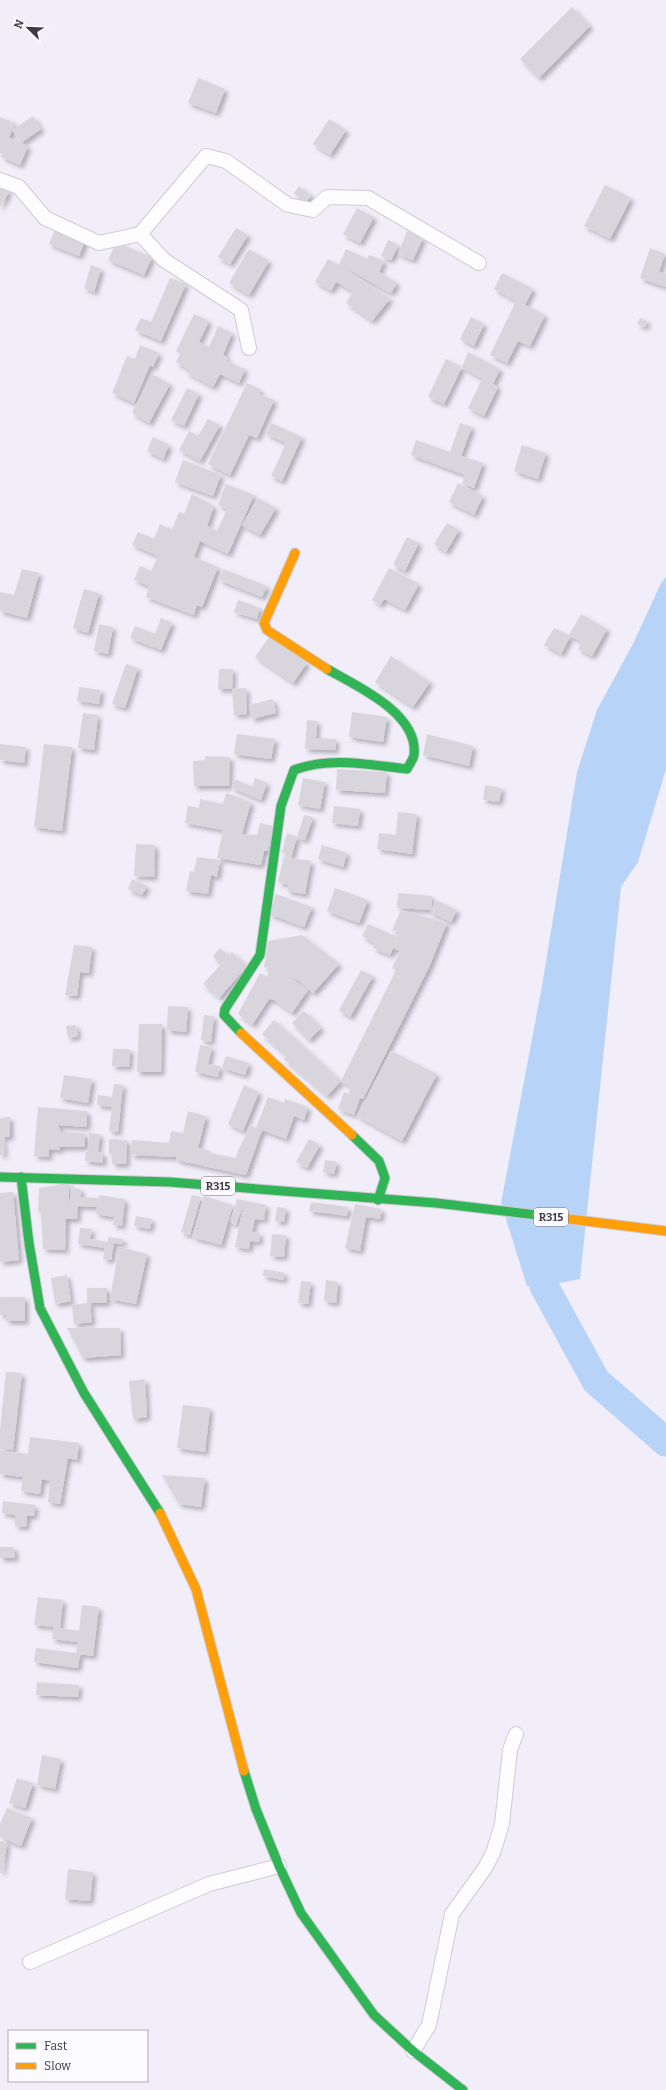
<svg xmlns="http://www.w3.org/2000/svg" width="666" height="2090" viewBox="0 0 666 2090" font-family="Bitter,serif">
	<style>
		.water { fill: #b8d3f8 }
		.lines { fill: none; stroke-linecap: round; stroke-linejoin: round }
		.river { stroke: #b8d3f8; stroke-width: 29 }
		.building { fill: #d9d5dd; fill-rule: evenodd; filter: url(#shadow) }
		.street-casing { stroke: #cecbd4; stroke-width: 16 }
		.fast-casing { stroke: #cecbd4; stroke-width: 11 }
		.slow-casing { stroke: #cecbd4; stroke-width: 11 }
		.street { stroke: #fdfcfe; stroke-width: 14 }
		.fast { stroke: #30b455; stroke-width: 9 }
		.slow { stroke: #ff9f0a; stroke-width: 9 }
		.labels { text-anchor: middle; stroke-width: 3; stroke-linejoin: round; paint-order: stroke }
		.shield { fill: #fbfafe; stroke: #76747a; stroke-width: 1 }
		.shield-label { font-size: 11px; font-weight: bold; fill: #3d3a42 }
	</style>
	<defs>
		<filter id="shadow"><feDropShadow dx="3.5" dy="3.5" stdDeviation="2" flood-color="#0004"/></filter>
	</defs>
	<rect width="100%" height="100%" fill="#f1eef9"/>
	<polygon class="water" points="666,577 666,769 638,862 621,887 580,1279 544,1286 527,1286 501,1203 542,986 577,772 597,710 634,642 661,583"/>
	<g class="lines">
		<polyline class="river" points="544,1247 544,1286 596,1381 666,1442"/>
	</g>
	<g class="building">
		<polygon points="572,7 590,26 539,78 520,59"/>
		<polygon points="198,78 225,89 216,113 188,103"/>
		<path d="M33 116 41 129 21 143 28 146 20 165 1 157 3 154 0 153V117L15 123 12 130ZM12 130 21 143 9 138Z"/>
		<polygon points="329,119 346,130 330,155 313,144"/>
		<polygon points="605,185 631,198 610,239 584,226"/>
		<polygon points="299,186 311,195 306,203 294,193"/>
		<polygon points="0,187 9,191 0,208"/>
		<polygon points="357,208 374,217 360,243 343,234"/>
		<polygon points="56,227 86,239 79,256 49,244"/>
		<polygon points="236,228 248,235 230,264 218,257"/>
		<polygon points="407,231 423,238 413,260 398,254"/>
		<polygon points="388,240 399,245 391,260 381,256"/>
		<polygon points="116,242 152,257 144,275 108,260"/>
		<polygon points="650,248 665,254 659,272 666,274 666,287 640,278"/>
		<polygon points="249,249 269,261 249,295 229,283"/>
		<polygon points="346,249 367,259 369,255 384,261 379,272 397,283 391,293 342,266 390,299 372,321 346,303 353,292 336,282 331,291 315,282 328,259 339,265"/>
		<polygon points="91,265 101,269 94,292 84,288"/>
		<polygon points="502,273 533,289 525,305 545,315 530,346 518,341 507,363 490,355 516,301 494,289"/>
		<polygon points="170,278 186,284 161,341 135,330 141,318 151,322"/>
		<polygon points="194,314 209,321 199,342 209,347 218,326 232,333 223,355 228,358 226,361 245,369 239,383 220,374 213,387 186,372 188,369 176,362 180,354 176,351"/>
		<polygon points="471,317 484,324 474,346 460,339"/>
		<polygon points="640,318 647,321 645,327 637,324"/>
		<polygon points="140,345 159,353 153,367 150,365 134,403 112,393 127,356 135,359"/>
		<polygon points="468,352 500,369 493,384 498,387 484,416 468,408 482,379 462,367 444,404 428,397 446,359 462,367"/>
		<polygon points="152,374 170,384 149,423 132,413"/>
		<polygon points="247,383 261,390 259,394 274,400 257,438 249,435 230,475 208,464"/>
		<polygon points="187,388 199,394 184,426 171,420"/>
		<polygon points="208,419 220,425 200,461 179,450 189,431 198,436"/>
		<polygon points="271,423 302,437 282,481 271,476 286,443 266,434"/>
		<polygon points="460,423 472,427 461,456 483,463 474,488 462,484 465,475 411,455 416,440 450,452"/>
		<polygon points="153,437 169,445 163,459 147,451"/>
		<polygon points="522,445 546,453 538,479 514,471"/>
		<polygon points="183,460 221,475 213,496 175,482"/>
		<polygon points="458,483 483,496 474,515 449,502"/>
		<polygon points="226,484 254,495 228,554 200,541 194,557 218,567 202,607 197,605 194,615 146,597 149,586 134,580 140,566 151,571 158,556 132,545 138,532 154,539 160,524 172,530 179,512 184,514 192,494 214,506 207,526 217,531 227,509 218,505"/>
		<polygon points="258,498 276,508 260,535 242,525"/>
		<polygon points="447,523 459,530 446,552 434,544"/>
		<polygon points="407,537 419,543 405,571 393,565"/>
		<polygon points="389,568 419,584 405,610 384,599 380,605 372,600"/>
		<polygon points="22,569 39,573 27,618 0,611 0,592 14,595"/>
		<polygon points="223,569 267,586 262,597 219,580"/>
		<polygon points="84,589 99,593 88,633 73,628"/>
		<polygon points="238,600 260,608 257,619 234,612"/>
		<polygon points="581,614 607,629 592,656 578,649 582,642 569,635 570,637 561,654 544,645 554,628 569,635"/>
		<polygon points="161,618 172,623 161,650 130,638 135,626 155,634"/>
		<polygon points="99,624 113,627 108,654 94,651"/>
		<polygon points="269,637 307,663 293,683 255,657"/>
		<polygon points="391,656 430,682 413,707 375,682"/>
		<polygon points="126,664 138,668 125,708 112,704"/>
		<polygon points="219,669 233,669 232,689 218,689"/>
		<polygon points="79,687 101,690 99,704 77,701"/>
		<polygon points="246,688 247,714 234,715 232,689"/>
		<polygon points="273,699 276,713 252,719 249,705"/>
		<polygon points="352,712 387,717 383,742 349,737"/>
		<polygon points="83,713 98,715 94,750 78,748"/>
		<polygon points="307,720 317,721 316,738 336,739 335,750 305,749"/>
		<polygon points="237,734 275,739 271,759 234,754"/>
		<polygon points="427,734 473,746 469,766 423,755"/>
		<polygon points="0,744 26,747 24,763 0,760"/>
		<polygon points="44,744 72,747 62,831 34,827"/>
		<polygon points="205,756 230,757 229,786 194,786 193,761 205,760"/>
		<polygon points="337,769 387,772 385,793 336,790"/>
		<polygon points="255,778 267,783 261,800 232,788 235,779 252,787"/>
		<polygon points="303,778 325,782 320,809 298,805"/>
		<polygon points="485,785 502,788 499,802 483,800"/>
		<polygon points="226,793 251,802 242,834 257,835 260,823 273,826 268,851 264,851 261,865 217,858 223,830 185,823 188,806 199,808 200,799 223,804"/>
		<polygon points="334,806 360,809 358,826 332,823"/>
		<polygon points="398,812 417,814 412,854 377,849 379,833 396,835"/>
		<polygon points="304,815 313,817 305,840 297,837 291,858 311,861 305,894 287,891 289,885 278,882 284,856 291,858 282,852 287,833 297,837"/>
		<polygon points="136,844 155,845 154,877 134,876"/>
		<polygon points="322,845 347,853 343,867 318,859"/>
		<polygon points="197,857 220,860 217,877 211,875 208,894 186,891 190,871 194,872"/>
		<polygon points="132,879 147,886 142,895 128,889"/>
		<polygon points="335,888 368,900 359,923 327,911"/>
		<polygon points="398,893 432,896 431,910 436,900 457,910 451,922 430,912 431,910 397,908"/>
		<polygon points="276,894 312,907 304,927 269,914"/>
		<polygon points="401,910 447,923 430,965 363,1099 360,1098 354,1115 338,1109 344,1092 349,1094 351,1087 341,1081 396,970 392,968 400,951 393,948 390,955 373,948 375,943 362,936 368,924 397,937 399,932 392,930"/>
		<polygon points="302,935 339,964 313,993 299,981 290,977 308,990 292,1013 274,1000 269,999 252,1025 238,1014 260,973 267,977 270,969 264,967 268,941"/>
		<polygon points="74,945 92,947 89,973 80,972 77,996 65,995"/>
		<polygon points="220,948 229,956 232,952 247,966 219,998 203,984 221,964 213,956"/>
		<polygon points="361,970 373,976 350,1017 339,1010"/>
		<polygon points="168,1006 188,1007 186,1032 167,1030"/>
		<polygon points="304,1011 321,1028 309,1040 292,1023"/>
		<polygon points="204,1015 214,1016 211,1042 201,1040"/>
		<polygon points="274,1020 341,1081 327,1096 284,1059 287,1056 262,1034"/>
		<polygon points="139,1024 162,1024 161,1072 137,1072"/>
		<polygon points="76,1025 78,1036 68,1038 66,1026"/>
		<polygon points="200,1045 212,1047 208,1064 220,1066 218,1077 195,1072"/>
		<polygon points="113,1049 130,1049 129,1067 112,1066"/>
		<polygon points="391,1051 437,1074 402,1141 357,1116"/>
		<polygon points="226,1056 249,1063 245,1075 222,1068"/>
		<polygon points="64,1075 92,1079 88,1103 60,1098"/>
		<polygon points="114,1084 123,1085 118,1132 109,1131 112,1107 97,1105 98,1095 112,1097"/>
		<polygon points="244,1085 259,1092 243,1131 228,1124"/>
		<polygon points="268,1097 284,1103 285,1099 308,1107 304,1120 294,1116 286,1139 262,1130 246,1175 176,1160 177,1157 131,1155 132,1140 169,1143 171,1131 183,1133 188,1111 206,1116 198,1148 210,1151 209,1153 235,1158 250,1125 256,1128"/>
		<polygon points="38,1107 87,1111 87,1127 58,1125 61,1132 85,1133 85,1147 60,1147 60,1150 49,1149 49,1157 34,1156"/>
		<polygon points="10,1117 10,1137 3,1137 4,1155 0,1155 0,1118"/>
		<polygon points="89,1133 100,1134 98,1152 103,1153 103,1163 85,1161 86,1151 88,1152"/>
		<polygon points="109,1139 127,1140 126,1164 112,1164 112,1154 109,1154"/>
		<polygon points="309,1139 320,1145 307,1168 296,1162"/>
		<polygon points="325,1160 337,1162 334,1174 323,1172"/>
		<polygon points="69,1183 69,1209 71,1188 81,1189 81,1197 99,1198 99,1195 125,1199 122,1226 113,1225 114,1217 96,1214 97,1207 78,1206 77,1219 66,1219 65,1250 43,1249 41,1212 38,1212 39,1188"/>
		<polygon points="13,1192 19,1260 0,1262 0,1193"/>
		<polygon points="192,1195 201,1197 190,1235 181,1232"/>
		<polygon points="204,1196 233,1205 221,1245 192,1237"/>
		<polygon points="237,1199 266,1205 264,1220 255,1219 252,1232 260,1233 259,1242 250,1241 249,1249 235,1247 244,1202 236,1225 230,1222"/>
		<polygon points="311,1202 348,1207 347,1216 309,1211"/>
		<polygon points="355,1204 382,1209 380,1219 366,1217 360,1251 345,1248"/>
		<polygon points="277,1207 286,1208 284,1222 275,1221"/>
		<polygon points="136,1216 152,1219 150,1229 134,1226"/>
		<polygon points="80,1228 92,1229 90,1239 108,1242 108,1237 123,1239 123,1244 114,1243 111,1260 103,1259 105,1248 78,1244"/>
		<polygon points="272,1234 286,1235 284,1257 270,1256"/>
		<polygon points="119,1247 147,1254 136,1304 110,1299"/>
		<polygon points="264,1269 285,1273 283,1280 263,1276"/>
		<polygon points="67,1275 71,1301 55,1304 51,1278"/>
		<polygon points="326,1280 338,1282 336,1303 324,1301"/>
		<polygon points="301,1281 311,1282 308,1304 298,1303"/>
		<polygon points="87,1288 107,1288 107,1303 90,1303 92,1322 74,1324 72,1305 87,1303"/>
		<polygon points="0,1297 25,1297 25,1321 6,1321 6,1315 0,1315"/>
		<polygon points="67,1328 120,1328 121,1355 83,1358"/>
		<polygon points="6,1372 22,1373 13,1450 0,1449 0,1430"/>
		<polygon points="145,1379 147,1417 133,1419 129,1381"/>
		<polygon points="183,1405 210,1408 205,1452 177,1448"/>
		<polygon points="30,1437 79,1443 77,1460 68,1458 60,1504 48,1502 50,1481 42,1479 40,1494 21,1491 23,1477 0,1474 0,1450 28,1454"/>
		<polygon points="162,1475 205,1478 201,1507 179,1504"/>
		<polygon points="3,1501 35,1505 34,1516 27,1516 26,1527 15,1526 15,1515 2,1513"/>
		<polygon points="0,1547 14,1547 15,1558 0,1558"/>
		<polygon points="38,1597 63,1600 60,1628 79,1631 82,1605 99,1607 93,1656 80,1654 78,1668 34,1662 36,1648 76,1653 78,1642 52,1639 54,1627 34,1625"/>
		<polygon points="37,1682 79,1685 78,1697 36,1695"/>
		<polygon points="42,1755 61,1759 55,1789 37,1785"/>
		<polygon points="17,1778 33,1783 25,1808 9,1803"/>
		<polygon points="7,1808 32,1818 21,1846 0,1837 0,1824"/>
		<polygon points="0,1841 7,1842 2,1873 0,1873"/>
		<polygon points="68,1869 93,1872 90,1901 65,1899"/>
	</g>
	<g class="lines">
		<defs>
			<g id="street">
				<polyline points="0,180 19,187 45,218 99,243 140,234 206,156 226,161 288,205 313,210 327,197 368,198 479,263"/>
				<polyline points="140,234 164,260 241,310 249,348"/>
				<polyline points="30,1962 209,1884 279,1866"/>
				<polyline points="413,2051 429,2025 452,1914 485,1868 493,1853 502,1824 510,1750 516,1734"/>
			</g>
			<g id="fast">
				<path d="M241 1033 224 1015 225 1009 260 955 281 806 294 770C331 756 369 765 407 769 409 765 413 760 414 755 419 713 356 686 327 669"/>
				<polyline points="352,1135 379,1161 385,1178 378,1200"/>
				<polyline points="0,1177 169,1182 436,1203 537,1215"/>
				<polyline points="21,1177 29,1243 40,1308 84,1393 160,1513"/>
				<polyline points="244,1771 256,1809 279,1866 301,1913 374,2015 413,2051 463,2090"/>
			</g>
			<g id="slow">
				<polyline points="295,553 264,623 267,630 327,669"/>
				<polyline points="241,1033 352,1135"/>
				<polyline points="537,1215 666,1231"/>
				<polyline points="160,1513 196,1589 244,1771"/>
			</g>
		</defs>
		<use href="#street" class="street-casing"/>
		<use href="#fast" class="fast-casing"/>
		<use href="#slow" class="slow-casing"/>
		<use href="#street" class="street"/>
		<use href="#fast" class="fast"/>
		<use href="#slow" class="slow"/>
	</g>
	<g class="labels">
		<g class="shield">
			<rect x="201" y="1177" width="34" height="18" rx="3"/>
			<rect x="534" y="1208" width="34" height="18" rx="3"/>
		</g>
		<g class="shield-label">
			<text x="218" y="1190">R315</text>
			<text x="551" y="1221">R315</text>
		</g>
	</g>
	<rect x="8" y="2030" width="140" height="52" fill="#fbfafe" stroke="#afadb3"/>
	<rect x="16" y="2043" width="20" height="6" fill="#30b455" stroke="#afadb3"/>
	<text x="44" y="2050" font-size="12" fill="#3d3a42">Fast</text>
	<rect x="16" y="2063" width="20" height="6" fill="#ff9f0a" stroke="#afadb3"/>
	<text x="44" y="2070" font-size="12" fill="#3d3a42">Slow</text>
	<g transform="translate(28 28) rotate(293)" stroke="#fbfafe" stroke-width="3" paint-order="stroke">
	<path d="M0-3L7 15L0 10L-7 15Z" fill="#3d3a42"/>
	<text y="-6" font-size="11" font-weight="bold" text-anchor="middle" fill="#3d3a42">N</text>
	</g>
</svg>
